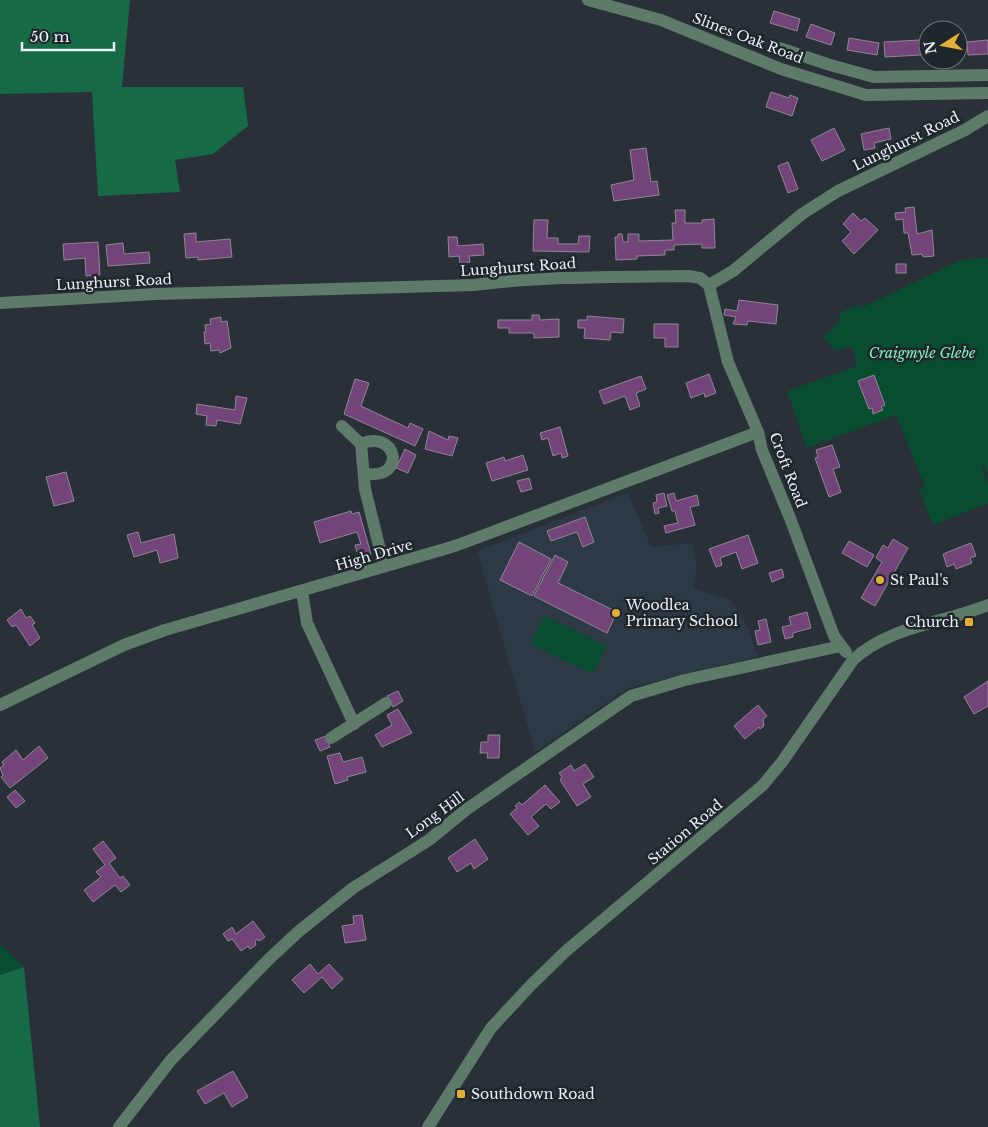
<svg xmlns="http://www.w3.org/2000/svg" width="988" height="1127" viewBox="0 0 988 1127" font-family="'Libre Baskerville',serif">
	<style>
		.built { fill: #2d3a46 }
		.green { fill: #084d30 }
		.forest { fill: #166a45 }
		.building { fill: #724479; stroke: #908791 }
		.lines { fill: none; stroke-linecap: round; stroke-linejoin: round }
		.minor { stroke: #5d7b68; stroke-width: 12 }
		.poi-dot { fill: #e1af34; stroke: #1f272d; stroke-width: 2 }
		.labels { text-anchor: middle; stroke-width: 5; stroke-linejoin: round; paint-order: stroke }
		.street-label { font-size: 14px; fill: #eaeff4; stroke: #1f272d }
		.park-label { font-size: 14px; font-style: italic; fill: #85f1b8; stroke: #1f272d }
		.poi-label { font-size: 14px; fill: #eaeff4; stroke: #1f272d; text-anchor: start }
	</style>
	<rect width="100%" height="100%" fill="#293038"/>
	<polygon class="built" points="628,493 651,547 692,543 697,565 693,588 731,600 747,626 758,657 628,688 535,752 477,551"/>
	<g class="green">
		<polygon points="988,258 988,476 984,466 981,466 988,485 988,503 933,525 919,490 925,487 896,415 807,448 787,391 857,366 852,346 836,351 823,338 841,319 839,313 858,305 861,308 961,260"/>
		<polygon points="544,616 607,646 593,674 530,644"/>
		<polygon points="0,944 24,967 0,975"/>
	</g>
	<g class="forest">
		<polygon points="0,0 130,0 122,87 243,87 248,126 213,154 175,160 180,192 98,196 92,92 0,94"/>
		<polygon points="24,967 40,1127 0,1127 0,975"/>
	</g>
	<g class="building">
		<polygon points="774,11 800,19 797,31 770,23"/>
		<polygon points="811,24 835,33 831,45 806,37"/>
		<polygon points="849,38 879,43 877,55 847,50"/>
		<polygon points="920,40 921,55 885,57 884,42"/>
		<polygon points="988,40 988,54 968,55 967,42"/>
		<polygon points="771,92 789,98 790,95 798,98 792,116 766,107"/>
		<polygon points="834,128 845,150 822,161 811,140"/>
		<polygon points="889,128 891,139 874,143 875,148 864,150 861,134"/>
		<polygon points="646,148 651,182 657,181 659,195 614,201 611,185 634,180 630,150"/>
		<polygon points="788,162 798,189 788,193 778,166"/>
		<polygon points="914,207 917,234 932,230 934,256 923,257 922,254 912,255 908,233 904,233 903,219 896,220 895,213 906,212 905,208"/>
		<polygon points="675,210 685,210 685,223 702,223 702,220 714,219 715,248 702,248 702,244 674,245 674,250 665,250 665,255 637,256 637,259 616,260 615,237 618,237 618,234 622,234 623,242 628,242 628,234 639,234 639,241 673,240 672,223 676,223"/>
		<polygon points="853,213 861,221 865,218 878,230 854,254 842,241 851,232 843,224"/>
		<polygon points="534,220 548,220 547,238 558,238 558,244 578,244 579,236 590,236 589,252 533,251"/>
		<polygon points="196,233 196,242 230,239 232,257 198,260 198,257 186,258 184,234"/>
		<polygon points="448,237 457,237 458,246 483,244 484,255 469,256 470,262 460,263 459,256 449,257"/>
		<polygon points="98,242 100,275 86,276 85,258 64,260 63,244"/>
		<polygon points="123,243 124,254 149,252 150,263 108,266 106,245"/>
		<rect x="896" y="264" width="10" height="9"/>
		<polygon points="739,300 778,305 776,324 748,321 747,325 733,324 736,317 724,315 725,309 737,311"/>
		<polygon points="532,315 539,315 540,320 559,319 559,337 534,338 534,333 509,333 509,328 498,328 498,320 532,320"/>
		<polygon points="587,316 624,319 623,333 611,332 610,340 584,338 585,328 578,328 578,320 587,320"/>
		<polygon points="221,317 221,322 227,321 231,348 220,353 219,350 211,351 210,343 205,344 204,332 206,332 205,325 211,324 210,319"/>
		<polygon points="654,324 678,324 678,347 665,347 665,338 654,338"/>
		<polygon points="709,374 716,393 705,397 704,393 691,398 686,383"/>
		<polygon points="874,375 885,405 881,407 883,410 873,414 872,408 869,409 858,381"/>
		<polygon points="641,376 646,389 636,393 640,406 630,410 625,396 604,404 599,391"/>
		<polygon points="355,379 369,383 361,406 408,428 410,423 423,429 415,446 344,414"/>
		<polygon points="236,396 247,398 240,424 217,420 216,426 206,425 207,416 196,414 197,404 235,410"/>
		<polygon points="560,427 568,456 562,458 561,453 553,456 548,438 542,440 540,433"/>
		<polygon points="429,431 448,440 449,436 458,438 452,456 425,449"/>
		<polygon points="832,445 840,467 833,469 841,492 829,497 815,458 818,457 816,450"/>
		<polygon points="405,449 416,455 408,473 396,468"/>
		<polygon points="523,455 528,470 492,481 486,463 504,457 505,461"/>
		<polygon points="66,472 74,501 54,506 46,477"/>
		<polygon points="529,478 532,489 521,492 517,481"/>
		<polygon points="664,493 667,506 658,508 659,513 655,514 653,503 657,502 656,495"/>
		<polygon points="674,493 676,501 697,495 699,505 690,507 695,525 666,533 664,526 678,523 675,511 672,511 667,495"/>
		<polygon points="351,511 352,514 359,512 371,554 359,558 355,545 361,544 357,532 320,543 314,522"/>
		<polygon points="585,517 594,542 583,547 577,532 551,541 547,531"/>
		<polygon points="138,532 141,543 174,534 178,558 160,563 157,550 134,557 127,535"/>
		<polygon points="748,535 758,563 742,569 736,552 720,558 722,565 716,567 709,549"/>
		<polygon points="893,539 908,548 875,606 861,598 882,562 876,558 883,545 888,548"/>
		<polygon points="849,541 874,555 867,567 842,553"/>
		<polygon points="519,542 551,559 532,596 500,580"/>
		<polygon points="971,543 976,556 970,558 972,563 956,569 954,564 947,567 943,554"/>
		<polygon points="555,555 568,562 558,583 617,612 607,633 534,596"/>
		<polygon points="782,569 784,577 772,582 769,573"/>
		<polygon points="21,609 26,618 30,616 35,623 32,625 40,638 30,646 16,625 12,627 7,620"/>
		<polygon points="807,612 811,628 793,633 793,637 785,639 782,627 791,625 789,617"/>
		<polygon points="766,619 771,642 758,645 755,631 760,630 758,621"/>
		<polygon points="988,681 988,706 974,714 964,697"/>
		<polygon points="398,691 403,701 393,707 387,696"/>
		<polygon points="758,705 767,716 763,719 764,726 760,729 759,727 745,739 734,726"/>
		<polygon points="398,709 412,733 382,747 375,735 392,725 387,715"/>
		<polygon points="488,735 500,735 499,758 487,758 488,753 480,753 481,742 488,742"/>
		<polygon points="326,736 330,747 320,751 315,740"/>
		<polygon points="39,746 48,758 10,788 1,777 3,775 0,768 4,765 2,762 16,750 23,760"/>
		<polygon points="340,753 343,762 362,757 366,772 347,777 348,780 335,784 327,756"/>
		<polygon points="585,764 594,777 583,784 591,797 577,806 560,780 562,777 559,773 571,765 574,771"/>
		<polygon points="545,785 560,802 551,809 546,804 531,817 539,826 528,835 510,814 517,808 515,806 519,802 522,805"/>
		<polygon points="15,790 25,801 16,808 7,797"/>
		<polygon points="475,839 488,859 474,869 471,863 457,872 448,858"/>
		<polygon points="103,841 116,858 109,863 120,878 123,876 130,885 121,892 115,885 93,902 84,890 101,877 96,872 105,865 93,849"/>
		<polygon points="362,915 366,940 345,943 342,926 354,924 353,916"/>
		<polygon points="253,921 265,937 259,941 258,939 255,941 256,945 250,949 248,946 241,951 232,939 228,941 223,934 232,927 236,934"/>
		<polygon points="310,964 318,974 329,964 343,979 332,989 322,977 304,993 292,980"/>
		<polygon points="233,1071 248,1097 232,1107 224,1093 205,1104 197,1091"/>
	</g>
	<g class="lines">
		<g class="minor">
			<polyline points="588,0 661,20 781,69 866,95 988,93"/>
			<polyline points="779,48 830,65 874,77 988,75"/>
			<polyline points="709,285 728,362 758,432 762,450 790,518 834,636 846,652"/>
			<path d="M0 303 156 294 474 285C545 276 616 277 688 276L700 278 709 285 733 271 802 214 838 191 965 130 988 116"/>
			<polyline points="342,426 361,444 365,489 384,566"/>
			<path d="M361 444C375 438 390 441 393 457 392 474 378 475 364 474"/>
			<polyline points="302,591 307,623 354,724"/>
			<polyline points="0,705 124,645 165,630 455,546 758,432"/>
			<polyline points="331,738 386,703"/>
			<polyline points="119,1127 171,1060 269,959 298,932 353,888 429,840 467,809 631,696 685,680 841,646"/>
			<path d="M428 1127 491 1028 531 985 566 951 763 785 782 762 853 660C889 626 944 623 988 605"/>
		</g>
	</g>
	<g class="poi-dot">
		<circle cx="880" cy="580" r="5"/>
		<circle cx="616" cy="613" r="5"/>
		<rect x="964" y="617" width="10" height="10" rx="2.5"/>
		<rect x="456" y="1089" width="10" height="10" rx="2.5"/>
	</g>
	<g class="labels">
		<g class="street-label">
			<text transform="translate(748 38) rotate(21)" y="5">Slines Oak Road</text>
			<text transform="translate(906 141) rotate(-26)" y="5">Lunghurst Road</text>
			<text transform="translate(518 267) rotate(-4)" y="5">Lunghurst Road</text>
			<text transform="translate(114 282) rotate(-3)" y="5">Lunghurst Road</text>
			<text transform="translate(788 470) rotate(69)" y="5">Croft Road</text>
			<text transform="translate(374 555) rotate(-16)" y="5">High Drive</text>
			<text transform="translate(435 815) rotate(-36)" y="5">Long Hill</text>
			<text transform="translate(685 832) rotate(-40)" y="5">Station Road</text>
		</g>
		<g class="park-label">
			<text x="922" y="358">Craigmyle Glebe</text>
		</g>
		<g class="poi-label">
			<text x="890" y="585">St Paul's</text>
			<text x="626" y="610">Woodlea<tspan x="626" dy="16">Primary School</tspan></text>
			<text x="959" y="627" text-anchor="end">Church</text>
			<text x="471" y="1099">Southdown Road</text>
		</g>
	</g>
	<g transform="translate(943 45) rotate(259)"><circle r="24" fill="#1f272d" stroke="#70777d"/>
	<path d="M0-4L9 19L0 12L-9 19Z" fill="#e1af34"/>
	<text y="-8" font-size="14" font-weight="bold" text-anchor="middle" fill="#eaeff4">N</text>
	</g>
	<path d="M22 42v8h92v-8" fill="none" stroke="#eaeff4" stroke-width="2.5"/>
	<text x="30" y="42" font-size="15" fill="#eaeff4" stroke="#1f272d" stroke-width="4" paint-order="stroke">50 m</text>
</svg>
